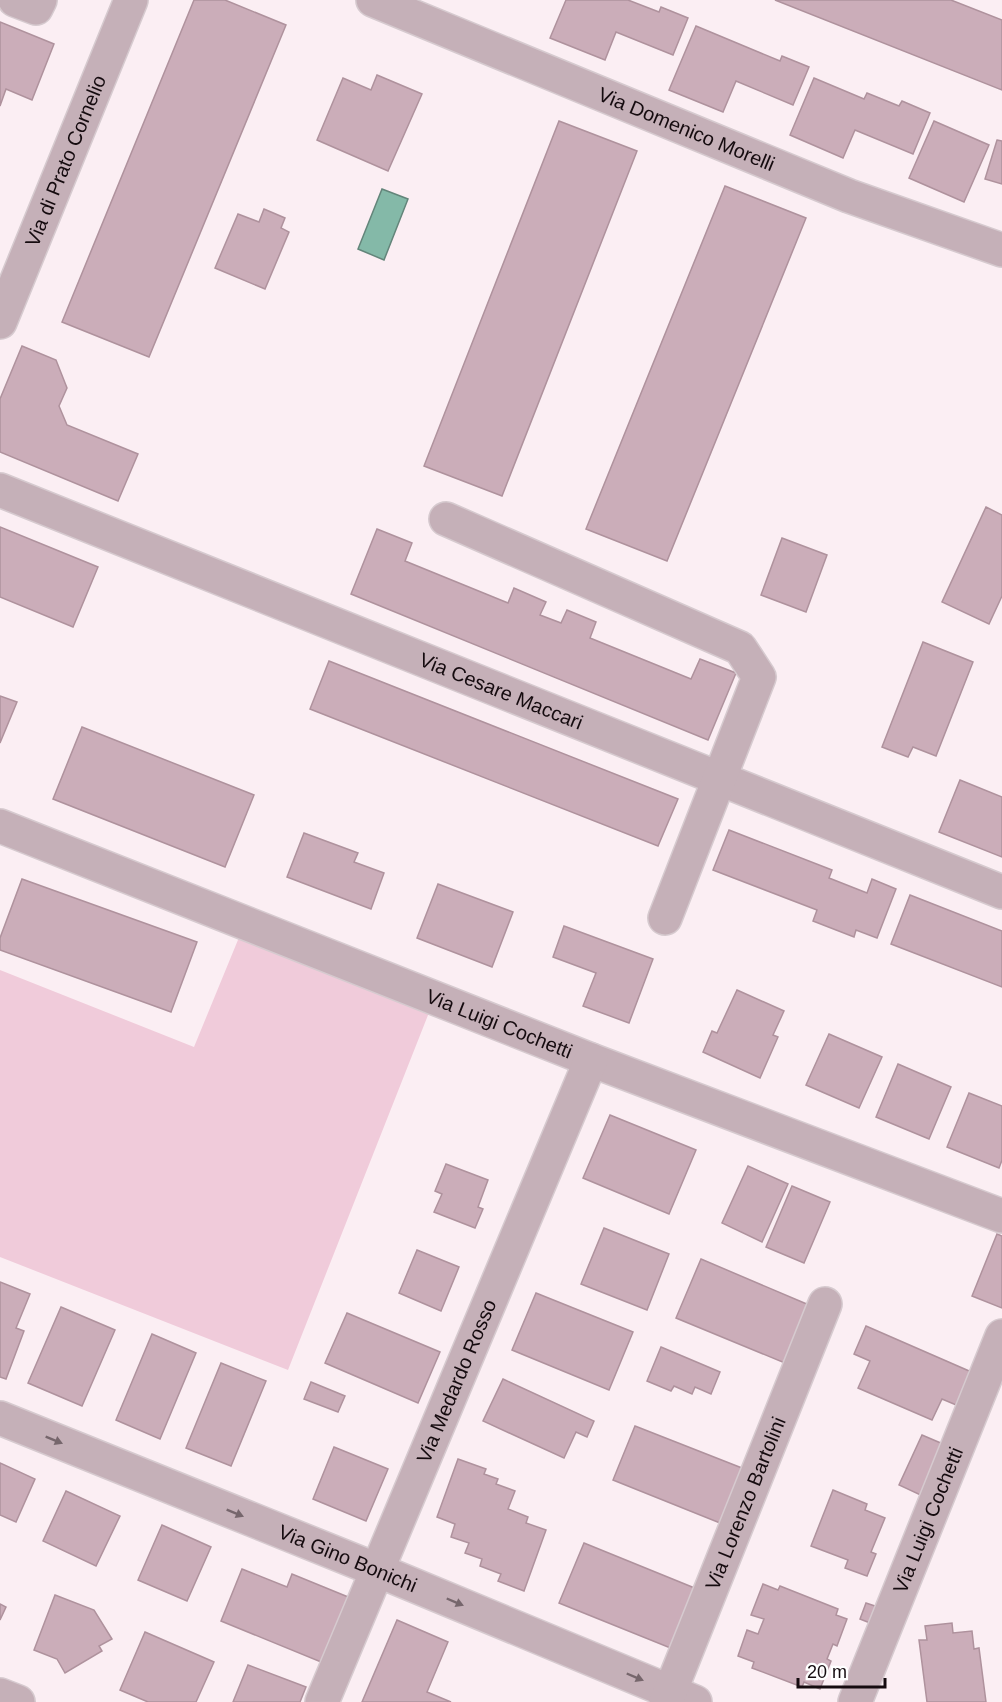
<svg xmlns="http://www.w3.org/2000/svg" width="1002" height="1702" viewBox="0 0 1002 1702" font-family="Arial,sans-serif">
	<style>
		.green { fill: #f0cbda }
		.water { fill: #84b9a8; stroke: #63857a; stroke-width: 1.5 }
		.building { fill: #cbadb9; stroke: #af929d; stroke-width: 1.5 }
		.lines { fill: none; stroke-linecap: round; stroke-linejoin: round }
		.minor-casing { stroke: #d6cacf; stroke-width: 36 }
		.minor { stroke: #c5b0b8; stroke-width: 33 }
		.oneway { fill: #76666c }
		.labels { text-anchor: middle; stroke-width: 4.5; stroke-linejoin: round; paint-order: stroke }
		.street-label { font-size: 20px; fill: #150b0f; stroke: #fff }
	</style>
	<rect width="100%" height="100%" fill="#fbeef3"/>
	<polygon class="green" points="240,935 430,1010 288,1370 0,1257 0,970 194,1047"/>
	<polygon class="water" points="382,189 408,199 384,260 358,249"/>
	<g class="building">
		<polygon points="194,0 225,0 286,25 149,357 62,322"/>
		<polygon points="566,0 628,0 659,12 661,7 688,18 673,55 616,32 605,60 550,38"/>
		<polygon points="775,0 951,0 1002,20 1002,90"/>
		<polygon points="0,22 54,44 32,100 6,89 0,106"/>
		<polygon points="696,26 780,61 782,56 809,67 793,105 736,81 723,112 669,90"/>
		<polygon points="377,75 422,94 388,171 317,140 343,78 371,90"/>
		<polygon points="814,78 864,99 867,93 899,106 902,101 930,113 913,154 855,130 843,158 790,135"/>
		<polygon points="559,121 637,151 502,496 424,466"/>
		<polygon points="934,121 989,145 964,202 909,178"/>
		<polygon points="997,140 1002,141 1002,184 985,179"/>
		<polygon points="725,186 806,218 667,561 586,529"/>
		<polygon points="264,209 285,218 281,228 289,232 265,289 215,268 238,214 259,222"/>
		<polygon points="22,346 56,360 67,388 59,406 67,425 138,454 118,501 0,452 0,399"/>
		<polygon points="986,507 1002,515 1002,596 989,624 942,602"/>
		<polygon points="0,527 98,567 73,627 0,597"/>
		<polygon points="377,529 412,543 405,561 508,603 514,588 546,602 540,615 561,623 567,610 596,622 590,638 691,679 700,659 736,673 708,740 351,594"/>
		<polygon points="782,538 827,555 806,612 761,595"/>
		<polygon points="923,642 973,662 936,756 913,747 908,757 882,747"/>
		<polygon points="329,661 678,799 658,846 310,709"/>
		<polygon points="0,696 17,702 0,743"/>
		<polygon points="82,727 254,795 225,867 53,799"/>
		<polygon points="960,780 1002,797 1002,857 939,832"/>
		<polygon points="729,830 832,870 829,878 867,893 872,879 896,889 877,938 856,930 854,937 813,921 817,910 713,870"/>
		<polygon points="304,833 358,853 354,862 384,873 371,909 287,877"/>
		<polygon points="22,879 197,942 171,1012 0,950 0,938"/>
		<polygon points="438,884 513,912 492,967 417,938"/>
		<polygon points="910,895 1002,931 1002,987 891,944"/>
		<polygon points="564,926 653,959 629,1023 583,1006 596,973 553,957"/>
		<polygon points="737,990 784,1011 773,1035 778,1037 760,1078 703,1052 712,1031 717,1033"/>
		<polygon points="829,1034 882,1057 859,1108 806,1085"/>
		<polygon points="898,1064 951,1087 929,1139 876,1117"/>
		<polygon points="969,1093 1002,1106 1002,1160 999,1168 947,1147"/>
		<polygon points="610,1115 696,1150 669,1214 583,1178"/>
		<polygon points="446,1164 488,1180 478,1207 483,1209 475,1228 434,1212 442,1194 435,1191"/>
		<polygon points="748,1166 788,1184 762,1242 722,1223"/>
		<polygon points="792,1186 830,1202 804,1263 766,1247"/>
		<polygon points="604,1228 669,1254 647,1310 581,1284"/>
		<polygon points="997,1234 1002,1236 1002,1308 972,1296"/>
		<polygon points="417,1250 459,1267 441,1311 399,1293"/>
		<polygon points="701,1259 809,1305 785,1363 676,1318"/>
		<polygon points="0,1282 30,1294 16,1328 24,1331 6,1379 0,1377"/>
		<polygon points="536,1293 633,1332 609,1390 512,1350"/>
		<polygon points="61,1307 115,1330 82,1406 28,1383"/>
		<polygon points="347,1313 440,1352 418,1403 325,1363"/>
		<polygon points="866,1326 976,1374 961,1407 942,1399 932,1420 858,1388 870,1361 854,1354"/>
		<polygon points="152,1334 196,1353 160,1439 116,1420"/>
		<polygon points="661,1347 720,1372 711,1394 695,1387 692,1394 674,1386 671,1391 647,1381"/>
		<polygon points="221,1363 266,1381 231,1466 186,1448"/>
		<polygon points="503,1379 594,1421 587,1437 576,1432 564,1458 483,1421"/>
		<polygon points="311,1382 345,1396 338,1412 304,1399"/>
		<polygon points="635,1426 747,1470 725,1525 613,1480"/>
		<polygon points="922,1435 950,1447 927,1498 899,1485"/>
		<polygon points="334,1447 388,1469 366,1521 313,1499"/>
		<polygon points="458,1459 486,1469 484,1474 498,1479 496,1484 515,1491 508,1509 528,1517 526,1523 546,1530 524,1591 498,1581 501,1574 480,1566 482,1559 465,1553 469,1543 451,1537 455,1524 437,1517"/>
		<polygon points="0,1463 35,1479 16,1522 0,1515"/>
		<polygon points="833,1490 867,1504 865,1510 885,1518 871,1552 876,1554 867,1576 845,1568 848,1560 811,1546"/>
		<polygon points="66,1491 120,1516 96,1566 43,1541"/>
		<polygon points="162,1525 211,1547 187,1601 138,1580"/>
		<polygon points="584,1543 697,1589 673,1649 559,1603"/>
		<polygon points="242,1569 287,1587 292,1574 353,1599 326,1664 221,1621"/>
		<polygon points="763,1584 778,1590 780,1586 838,1609 836,1615 847,1619 837,1646 833,1644 827,1659 831,1661 820,1689 804,1682 802,1687 752,1668 754,1662 738,1656 747,1630 758,1634 764,1619 751,1615"/>
		<polygon points="55,1595 94,1610 112,1639 99,1646 102,1651 65,1673 57,1659 34,1650"/>
		<polygon points="866,1603 881,1608 875,1625 860,1619"/>
		<polygon points="0,1604 6,1607 0,1620"/>
		<polygon points="397,1620 448,1642 427,1692 451,1702 362,1702"/>
		<polygon points="952,1623 953,1633 972,1631 974,1649 979,1648 986,1702 927,1702 919,1640 927,1640 925,1626"/>
		<polygon points="145,1632 214,1662 196,1702 148,1702 120,1690"/>
		<polygon points="248,1665 306,1687 300,1702 233,1702"/>
	</g>
	<g class="lines">
		<defs>
			<g id="minor">
				<polyline points="15,0 36,8 40,0"/>
				<path id="s1" d="M373 0 849 196 1002 250"/>
				<path id="s2" d="M0 322 131 0"/>
				<path id="s3" d="M0 490 1002 892"/>
				<polyline points="446,519 740,648 759,677 665,918"/>
				<path id="s4" d="M0 826 591 1060 1002 1216"/>
				<path id="s5" d="M0 1418 377 1570 695 1702"/>
				<polyline points="0,1695 18,1702"/>
				<path id="s6" d="M322 1702 591 1060"/>
				<path id="s7" d="M666 1702 825 1304"/>
				<path id="s8" d="M855 1702 1002 1336"/>
			</g>
		</defs>
		<use href="#minor" class="minor-casing"/>
		<use href="#minor" class="minor"/>
	</g>
	<defs><path id="oneway-solid" d="M-6-.8H1V-3.2L6.5 0L1 3.2V.8H-6Z" transform="scale(1.5)"/></defs>
	<g class="oneway">
		<use href="#oneway-solid" transform="translate(54 1440) rotate(22)"/>
		<use href="#oneway-solid" transform="translate(235 1513) rotate(22)"/>
		<use href="#oneway-solid" transform="translate(455 1602) rotate(23)"/>
		<use href="#oneway-solid" transform="translate(635 1677) rotate(23)"/>
	</g>
	<g class="labels">
		<g class="street-label">
			<text dy="7" stroke="none"><textPath href="#s1" startOffset="339">Via Domenico Morelli</textPath></text>
			<text dy="7" stroke="none"><textPath href="#s2" startOffset="174">Via di Prato Cornelio</textPath></text>
			<text dy="7" stroke="none"><textPath href="#s3" startOffset="540">Via Cesare Maccari</textPath></text>
			<text dy="7" stroke="none"><textPath href="#s4" startOffset="537">Via Luigi Cochetti</textPath></text>
			<text dy="7" stroke="none"><textPath href="#s6" startOffset="348">Via Medardo Rosso</textPath></text>
			<text dy="7" stroke="none"><textPath href="#s7" startOffset="214">Via Lorenzo Bartolini</textPath></text>
			<text dy="7" stroke="none"><textPath href="#s8" startOffset="196">Via Luigi Cochetti</textPath></text>
			<text dy="7" stroke="none"><textPath href="#s5" startOffset="375">Via Gino Bonichi</textPath></text>
		</g>
	</g>
	<path d="M798 1678v9h87v-9" fill="none" stroke="#150b0f" stroke-width="3"/>
	<text x="807" y="1678" font-size="18" fill="#150b0f" stroke="#ffffff" stroke-width="4.5" paint-order="stroke">20 m</text>
</svg>
